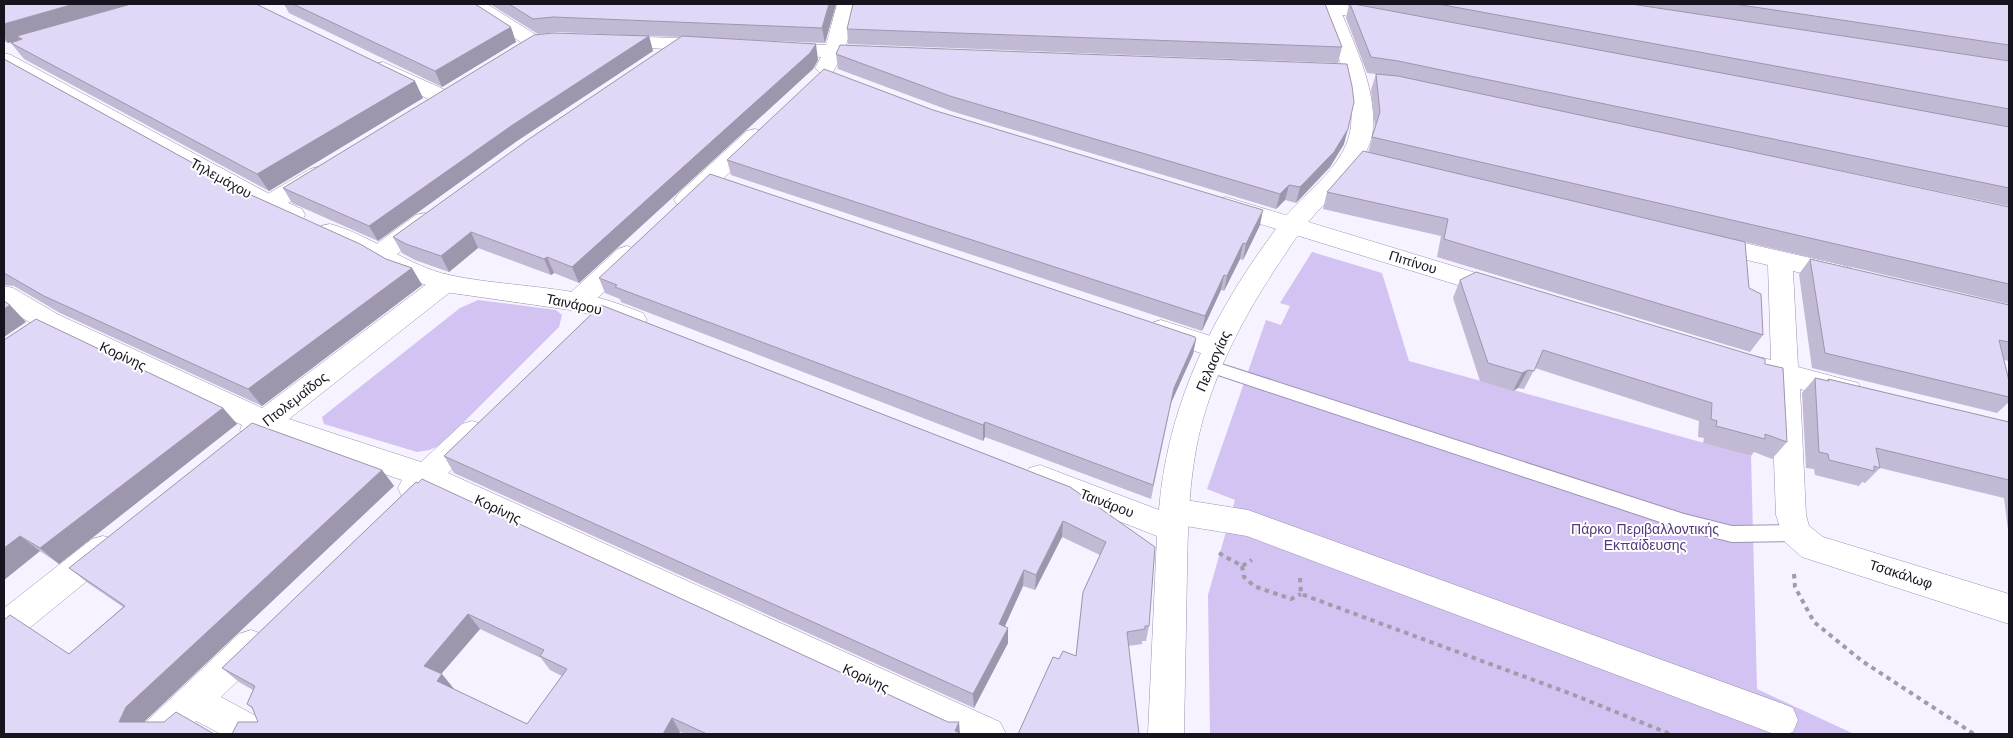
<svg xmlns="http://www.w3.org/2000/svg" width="2013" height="738" viewBox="0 0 2013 738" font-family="'Work Sans',sans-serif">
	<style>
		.green { fill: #d3c3f2 }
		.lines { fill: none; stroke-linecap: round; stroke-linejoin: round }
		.lane-casing { stroke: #9d93b1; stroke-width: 2 }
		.street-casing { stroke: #9d93b1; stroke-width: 1 }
		.secondary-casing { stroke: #9d93b1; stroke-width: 1 }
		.path { stroke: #a09ca9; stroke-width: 4; stroke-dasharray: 4.5 4.5; stroke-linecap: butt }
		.lane { fill: #fff; fill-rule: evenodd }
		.street { fill: #fff; fill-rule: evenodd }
		.secondary { fill: #fff; fill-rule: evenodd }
		.wall { fill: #c2b9d4; fill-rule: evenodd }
		.shaded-wall { fill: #9e96ac }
		.building { fill: #e1d7f6; stroke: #9e96ac; fill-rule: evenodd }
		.labels { text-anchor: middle; stroke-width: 4; stroke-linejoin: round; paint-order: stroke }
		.street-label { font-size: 14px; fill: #18141f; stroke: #fff }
		.park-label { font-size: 14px; fill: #53387b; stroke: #fff }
	</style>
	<rect width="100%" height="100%" fill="#f6f2ff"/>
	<g class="green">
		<polygon points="1312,252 1382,273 1409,361 1751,456 1757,689 1854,734 1210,734 1208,595 1235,500 1207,489 1266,320 1281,325 1290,306 1280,303"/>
		<polygon points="478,300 556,310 562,315 559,327 441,445 429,450 417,452 324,424 322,417 460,308"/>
	</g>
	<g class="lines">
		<defs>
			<polygon id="lane" points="1209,360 1684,514 1732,526 1796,525 1802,527 1805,533 1802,539 1796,541 1732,542 1684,530 1203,370 1201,366 1203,362"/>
			<g id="street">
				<path d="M464 4H487L538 36 564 34 571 36 574 40 571 44C558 48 540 50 527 46L467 8Z"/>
				<polygon points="837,4 857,4 846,46 880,49 883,53 880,57 873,59 841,58 833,72 826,74 819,72 815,68 821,57 772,53 769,49 772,45 779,43 826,45"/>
				<path d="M1321 4C1345 4 1368 7 1391 13L1394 17 1391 21 1384 23 1322 11 1319 7Z"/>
				<polygon points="614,36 708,39 715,41 718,45 715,49 708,51 607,46 604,42 607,38"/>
				<polygon points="383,62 450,92 453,97 450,102 442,104 434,102 376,72 372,68 376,64"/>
				<polygon points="755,129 763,131 766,136 763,141 694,206 686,208 678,206 674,200 678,194 747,131"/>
				<polygon points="318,167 326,169 330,174 326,179 277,210 269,212 261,210 257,204 261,198 310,169"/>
				<polygon points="1226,197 1509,283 1513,289 1509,295 1500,298 1218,211 1214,205 1218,199"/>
				<polygon points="425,213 434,215 437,221 434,227 389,260 380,263 371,260 367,254 371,248 416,215"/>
				<polygon points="1709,235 1842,265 1851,268 1855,274 1851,280 1842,283 1793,271 1798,367 1858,383 1862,391 1858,399 1848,402 1800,389 1806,515 1809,526 1823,537 2009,594 2009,624 1802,557 1785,542 1776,515 1771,381 1737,371 1733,364 1737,357 1747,354 1771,360 1768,265 1700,249 1697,243 1700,237"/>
				<polygon points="627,246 636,249 640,255 636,261 586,309 577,311 568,309 564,302 568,295 618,249"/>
				<path d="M445 274 454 277 458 283 454 289 289 419 421 462 462 424 472 421 482 424 486 432 482 440 448 473 1000 722 1006 734H950L429 491C420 500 414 501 402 497L398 488 402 480 268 435 254 441 244 438 240 430 242 425 41 329 4 307V286L13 288 59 315 262 408 436 277Z"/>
				<polygon points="1161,320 1226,341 1230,348 1226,355 1216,358 1152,337 1148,330 1152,323"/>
				<polygon points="1173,498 1248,510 1259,514 1781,703 1793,708 1798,720 1793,732 1787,734 1774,734 1247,536 1173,524 1162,520 1158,511 1162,502"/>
				<polygon points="103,536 114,539 119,549 114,559 16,639 4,643 4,608 92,539"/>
				<polygon points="251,630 263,634 268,645 263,656 221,697 267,722 273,734 221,734 196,721 183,734 140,734 146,722 239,634"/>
			</g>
			<g id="secondary">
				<path d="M1318 4H1338C1353 42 1376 86 1373 128 1371 163 1330 196 1309 221 1300 231 1293 242 1286 253 1251 304 1220 359 1203 419 1189 469 1188 521 1187 572 1186 626 1185 680 1184 734H1148L1157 536 1029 486 1025 477 1029 468 1040 465 1159 510C1168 400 1216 308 1282 221 1304 193 1343 168 1350 132 1358 93 1331 40 1318 4Z"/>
				<polygon points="4,53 11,55 277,198 302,209 305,215 302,221 293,223 261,210 4,67"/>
				<path d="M330 224C371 235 408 266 449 275 491 284 535 285 578 293 601 297 622 305 643 313L647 320 643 327 634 330 597 316 577 311 445 292 396 274 371 260 321 238 318 232 321 226Z"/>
			</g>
		</defs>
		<use href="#lane" class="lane-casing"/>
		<use href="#street" class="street-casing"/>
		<use href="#secondary" class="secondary-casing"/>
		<g class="path">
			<polyline points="1219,553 1242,566 1252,560"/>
			<polyline points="1242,566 1244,577 1254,586 1291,599 1301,594"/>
			<polyline points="1794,574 1795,587 1814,622 1862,661 1974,734"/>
			<polyline points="1300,578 1301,594 1574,695 1670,734"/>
		</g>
		<use href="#lane" class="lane"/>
		<use href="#street" class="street"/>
		<use href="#secondary" class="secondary"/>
	</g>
	<g class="wall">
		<polygon points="4,4 423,98 269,191 24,59 11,43 20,40 8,43 4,41"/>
		<polygon points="284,4 475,4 516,42 442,87 289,13"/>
		<polygon points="490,4 836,4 825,43 729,39 818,60 813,69 579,283 554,273 551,275 478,248 449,272 415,260 402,253 393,237 681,37 649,36 653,51 517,141 378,241 292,203 283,188 642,36 558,32 538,34"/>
		<polygon points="1349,4 2009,4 2009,206 1637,128 2009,207 2009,304 1745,242 1749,288 1763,335 1750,352 1437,257 1441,236 1323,209 1327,192 1368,153 1375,128 1371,90 1376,74 1367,73 1346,18"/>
		<polygon points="847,29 1342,47 1338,63 848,44"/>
		<polygon points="836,54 1344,144 1330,167 1296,203 1285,200 1276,209 951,111 838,69"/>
		<polygon points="4,59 249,194 386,259 412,268 422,285 262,406 60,313 14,286 4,285"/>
		<polygon points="933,110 1260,225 1243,260 1240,259 1224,291 1221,290 1202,331 731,175 727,160"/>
		<polygon points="1810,259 2009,305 2009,361 2004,360 2009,381 2009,402 1997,413 1812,368 1799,274"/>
		<polygon points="599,278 1196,339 1193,354 1171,403 1151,499 985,437 983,441 621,302 620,299 605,293"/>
		<polygon points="1460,280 1765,364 1787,442 1772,459 1754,452 1751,456 1703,443 1704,438 1698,437 1699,421 1535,368 1524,389 1518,388 1513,391 1480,381 1453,298"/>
		<polygon points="601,305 1070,487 1155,547 1149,626 1146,641 1142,641 1142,644 1128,646 1139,734 1018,734 1053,657 1059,659 1063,651 1076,656 1083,592 1100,555 1062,537 1035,590 1023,586 1005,626 1008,628 1008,643 974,708 454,473 444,456"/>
		<polygon points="4,340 223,408 237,424 59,564 40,551 4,580"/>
		<polygon points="1815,378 1827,381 1828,379 2009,422 2009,538 2004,498 1880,468 1865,483 1862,482 1859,486 1815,475 1814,469 1806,468 1802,393"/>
		<polygon points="382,470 394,486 145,721 144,722 4,734 69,654 123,607 88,583 69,568"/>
		<path d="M416 482 960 733 962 734H685L680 732 678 734H232L258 722 253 709 247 704 253 690 239 682 222 668ZM480 629 541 658 550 670 562 676 527 724 454 689 441 674Z"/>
	</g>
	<g class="shaded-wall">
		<polygon points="74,4 143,4 17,36 20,40 8,43 4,37 4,24"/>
		<polygon points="829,4 836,4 825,43 822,28"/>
		<polygon points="511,27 516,42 442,87 435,71"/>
		<polygon points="649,36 653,51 517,141 378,241 369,226 511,126"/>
		<polygon points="816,44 818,60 813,69 579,283 572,267"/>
		<polygon points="415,81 423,98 269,191 257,174"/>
		<polygon points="1348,129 1344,144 1330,167 1296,203 1300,187"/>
		<polygon points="1289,185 1285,200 1276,209 1280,194"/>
		<polygon points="1263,210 1260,225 1243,260 1246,244"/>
		<polygon points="471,232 478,248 449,272 441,256"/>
		<polygon points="1243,243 1240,259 1224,291 1227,276"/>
		<polygon points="547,257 554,273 551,275 544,259"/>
		<polygon points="412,268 422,285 262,406 248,389"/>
		<polygon points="1224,275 1221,290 1202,331 1205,316"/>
		<polygon points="10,305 26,322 4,337 4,309"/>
		<polygon points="1196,339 1193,354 1171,403 1151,499 1174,388"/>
		<polygon points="1528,370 1518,388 1513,391 1522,373"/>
		<polygon points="223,408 237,424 59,564 40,548"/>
		<polygon points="985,422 985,437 983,441 983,425"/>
		<polygon points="382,470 394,486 145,721 139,734 119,722 126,707"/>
		<polygon points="1063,521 1062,537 1035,590 1036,575"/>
		<polygon points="20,536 40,551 4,580 4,548"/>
		<polygon points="1024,570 1023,586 999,639 999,624"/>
		<polygon points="468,614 480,629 436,680 424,666"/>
		<polygon points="1008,628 1008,643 974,708 973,694"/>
		<polygon points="442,674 454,689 449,695 437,681"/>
		<polygon points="672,718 680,732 678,734 663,734"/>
		<polygon points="959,722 960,734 955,731"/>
	</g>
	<g class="building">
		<polygon points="4,4 74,4 4,24"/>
		<polygon points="131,4 256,4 415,81 257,174 11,43 22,39 17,36"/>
		<polygon points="293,4 475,4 511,27 435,71"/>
		<polygon points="509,4 829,4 822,28 553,17 533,19"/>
		<polygon points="853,4 1325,4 1342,47 847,29"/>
		<polygon points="1350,4 1354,4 2009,127 2009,188 1398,61 1371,57"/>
		<polygon points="1438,4 1631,4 2009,61 2009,109"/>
		<polygon points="1734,4 2009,4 2009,45"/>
		<polygon points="553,33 649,36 511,126 369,226 283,188 534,35"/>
		<polygon points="682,36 816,44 810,53 572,267 547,257 544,259 471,232 441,256 406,244 393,237 529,139"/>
		<polygon points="840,45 1347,64 1352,86 1354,102 1348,129 1334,152 1300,187 1289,185 1280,194 950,96 836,54"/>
		<polygon points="4,59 249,194 360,244 386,259 412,268 248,389 44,296 4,273"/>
		<polygon points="824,69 933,110 1263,210 1246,244 1243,243 1227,276 1224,275 1205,316 727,160"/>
		<polygon points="1376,74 1398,76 2009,207 2009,284 1372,137 1380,112"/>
		<polygon points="1363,151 1745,242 1749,288 1761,294 1763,335 1444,239 1448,219 1327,192"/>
		<polygon points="710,174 1195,337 1196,339 1174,388 1153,485 985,422 983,425 615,287 617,285 599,278"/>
		<polygon points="1810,259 2009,305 2009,342 1999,340 2009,381 2009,397 1825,353"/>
		<polygon points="1476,272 1765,359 1765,364 1783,368 1787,442 1765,434 1765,439 1716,426 1717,421 1711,419 1712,403 1543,350 1534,371 1528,370 1522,373 1488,363 1460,280"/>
		<polygon points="4,301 10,305 4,309"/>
		<polygon points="601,305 1070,487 1155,547 1149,626 1145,626 1145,629 1127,632 1139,734 1018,734 1053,657 1059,659 1063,651 1076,656 1083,592 1106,542 1063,521 1036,575 1024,570 999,624 1008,628 973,694 444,456"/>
		<polygon points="36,319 223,408 40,548 20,536 4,548 4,340"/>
		<polygon points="1815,378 1829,381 1828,379 2009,422 2009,480 1876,448 1880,468 1874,466 1874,471 1829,460 1828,454 1819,452"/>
		<polygon points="252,423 382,470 126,707 119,722 164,722 176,712 214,734 4,734 4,620 10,615 69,654 125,606 69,568"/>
		<path d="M422 479 948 722H959L955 731 962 734H707L672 718 663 734H232L238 722H258L252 707 247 704 255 686 222 668 416 482 418 483ZM468 614 544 650 540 656 567 669 527 724 437 681 442 674 424 666Z"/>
	</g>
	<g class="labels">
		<g class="street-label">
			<text transform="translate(221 178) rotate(29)" y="5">Τηλεμάχου</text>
			<text transform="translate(1413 262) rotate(17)" y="5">Πιπίνου</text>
			<text transform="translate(574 304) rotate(12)" y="5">Ταινάρου</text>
			<text transform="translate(123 356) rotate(25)" y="5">Κορίνης</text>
			<text transform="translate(1213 361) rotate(-66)" y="5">Πελασγίας</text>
			<text transform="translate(295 399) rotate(-38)" y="5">Πτολεμαΐδος</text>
			<text transform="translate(1107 503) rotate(21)" y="5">Ταινάρου</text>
			<text transform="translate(498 509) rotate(25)" y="5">Κορίνης</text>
			<text transform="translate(1901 574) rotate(18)" y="5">Τσακάλωφ</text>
			<text transform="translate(866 678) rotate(25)" y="5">Κορίνης</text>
		</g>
		<g class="park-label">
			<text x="1645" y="534">Πάρκο Περιβαλλοντικής<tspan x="1645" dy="16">Εκπαίδευσης</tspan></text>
		</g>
	</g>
	<rect width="2013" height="738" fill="none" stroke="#18141f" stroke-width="10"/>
</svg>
